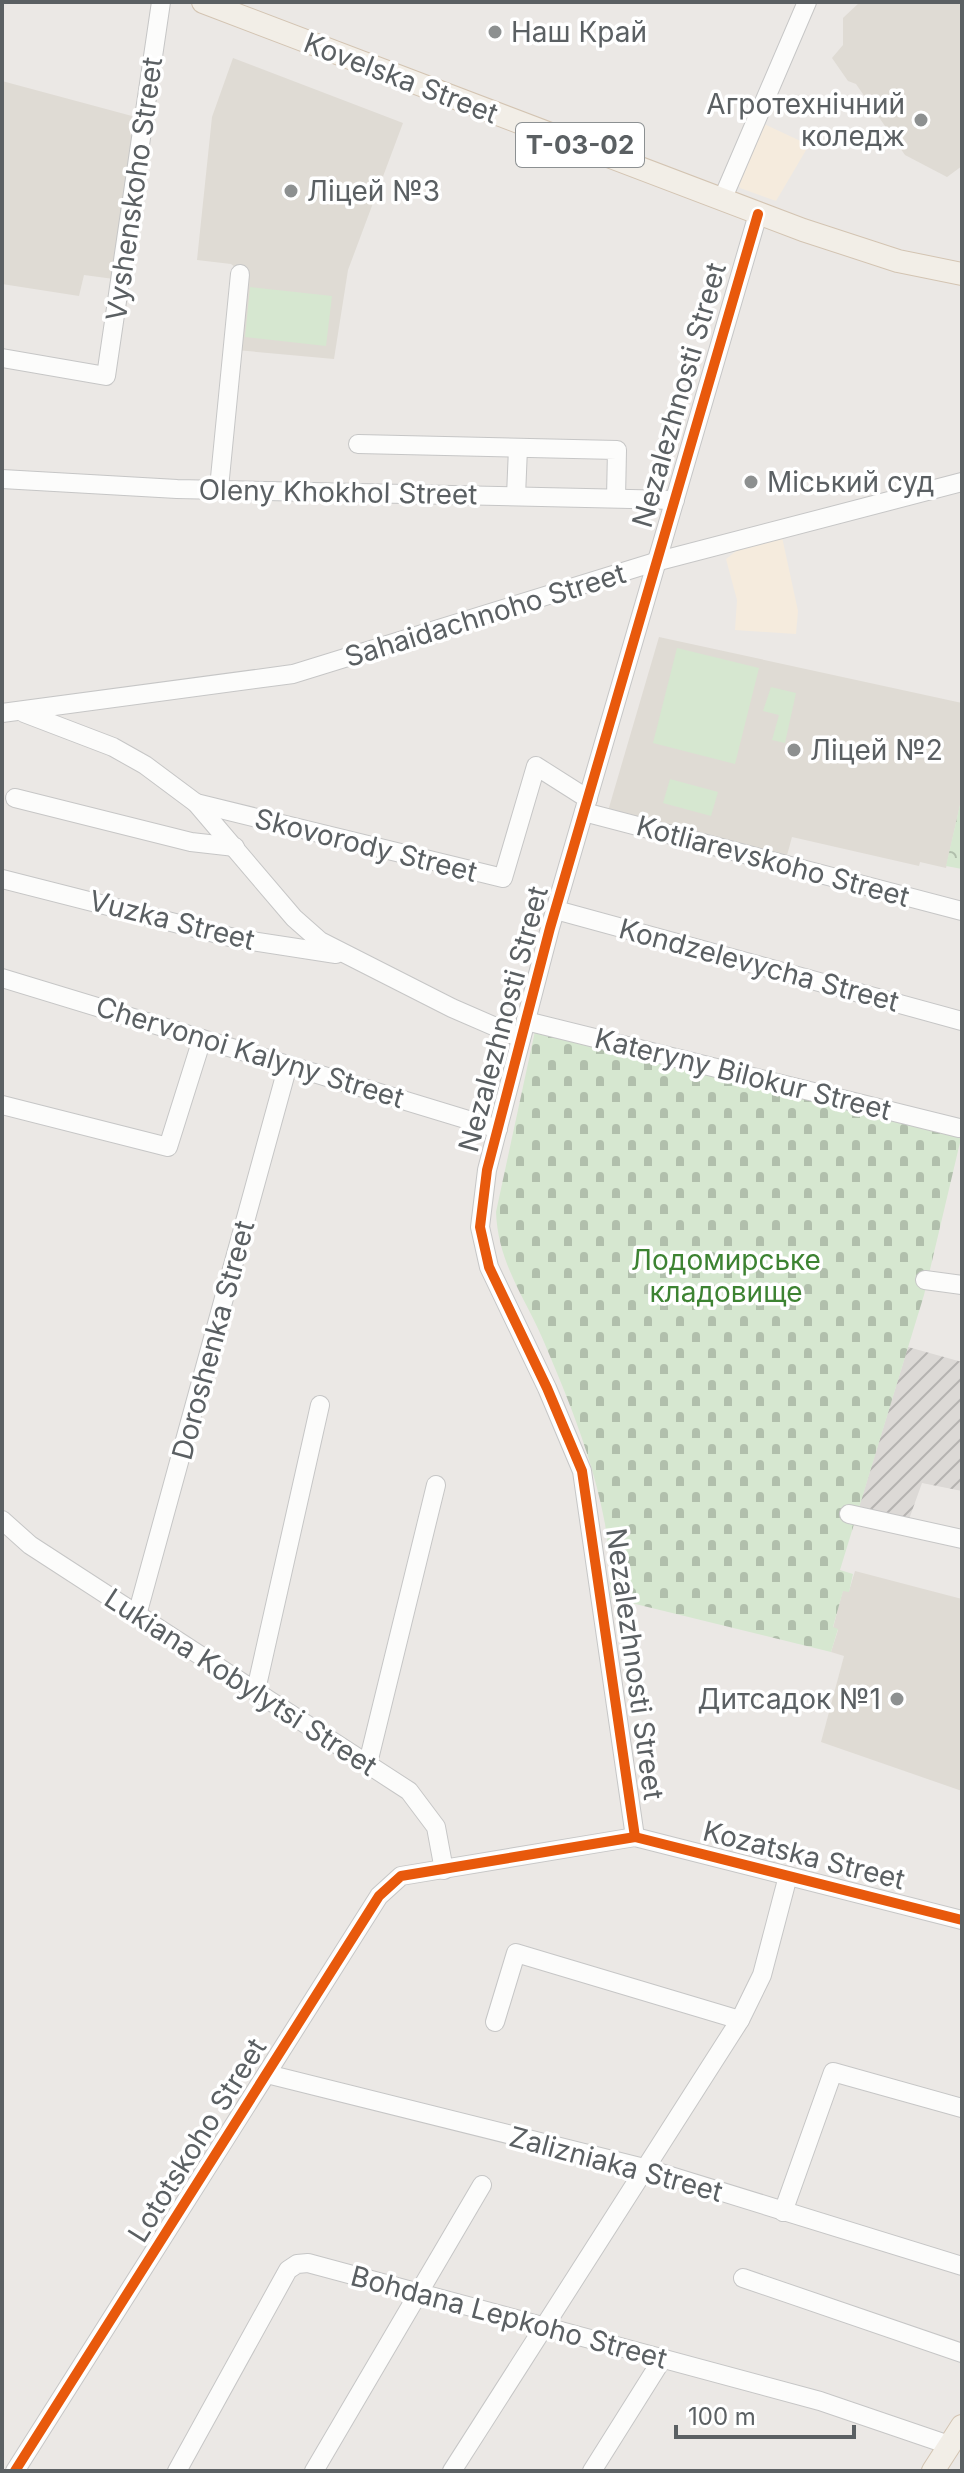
<svg xmlns="http://www.w3.org/2000/svg" width="964" height="2473" viewBox="0 0 964 2473" font-family="Inter,sans-serif">
	<style>
		.commercial { fill: #f5ebdd }
		.industrial { fill: url(#industrial-furrows) }
		.education { fill: #dfdbd4 }
		.cemetery { fill: url(#cemetery-stones) }
		.park { fill: url(#park-crowns) }
		.pitch { fill: #d6e7d0 }
		.lines { fill: none; stroke-linecap: round; stroke-linejoin: round }
		.minor-casing { stroke: #c6c6c6; stroke-width: 20 }
		.major-casing { stroke: #d3c4b2; stroke-width: 24 }
		.minor { stroke: #fcfcfb; stroke-width: 18 }
		.major { stroke: #f2eee7; stroke-width: 22 }
		.cycleway-casing { stroke: #fff; stroke-width: 15 }
		.cycleway { stroke: #e8590c; stroke-width: 10 }
		.poi-dot { fill: #8d9090; stroke: #fff; stroke-width: 3 }
		.labels { text-anchor: middle; stroke-width: 7; stroke-linejoin: round; paint-order: stroke }
		.shield { fill: #fff; stroke: #8c9092; stroke-width: 2 }
		.shield-label { font-size: 26px; font-weight: bold; fill: #5b6063 }
		.poi-label { font-size: 28px; fill: #5b6063; stroke: #fff; text-anchor: start }
		.street-label { font-size: 28px; fill: #5b6063; stroke: #fff }
		.park-label { font-size: 28px; fill: #3d8332; stroke: #fff }
	</style>
	<defs>
		<pattern id="industrial-furrows" width="10" height="10" patternUnits="userSpaceOnUse" patternTransform="scale(2)"><rect width="10" height="10" fill="#dcd9d6"/><path d="M-1 1l2-2M0 10L10 0M9 11l2-2" fill="none" stroke="#b5b3b1"/></pattern>
		<pattern id="cemetery-stones" width="16" height="16" patternUnits="userSpaceOnUse" patternTransform="scale(2)"><rect width="16" height="16" fill="#d6e7d0"/><path d="M2 7V4a2 2 0 0 1 4 0v3zM10 15v-3a2 2 0 0 1 4 0v3z" fill="#b1bfac"/></pattern>
		<pattern id="park-crowns" width="20" height="18" patternUnits="userSpaceOnUse" patternTransform="scale(2)"><rect width="20" height="18" fill="#d6e7d0"/><path d="M2 6a3 3 0 1 1 6 0M12 15a3 3 0 1 1 6 0" fill="none" stroke="#b1bfac"/></pattern>
	</defs>
	<rect width="100%" height="100%" fill="#ebe8e5"/>
	<g class="commercial">
		<polygon points="762,123 809,145 776,201 740,188 738,183"/>
		<polygon points="782,537 798,611 796,634 735,630 737,600 726,559 740,548"/>
	</g>
	<polygon class="industrial" points="908,1347 962,1362 962,1491 922,1483 908,1522 858,1510"/>
	<g class="education">
		<polygon points="860,2 962,2 962,166 947,177 905,155 856,84 848,81 832,58 843,45 843,18"/>
		<polygon points="233,58 403,123 348,270 334,359 236,350 245,275 231,264 197,260 212,117"/>
		<polygon points="2,81 132,116 130,134 133,138 114,279 84,275 79,296 2,284"/>
		<polygon points="659,637 962,703 962,796 946,868 920,862 919,866 792,837 786,859 608,811"/>
		<polygon points="855,1571 962,1599 962,1791 821,1742 844,1656 831,1652 838,1630 833,1628 843,1590 849,1591"/>
	</g>
	<path class="cemetery" d="M535 1031 962 1134 924 1295 840 1570 853 1574 849 1592 843 1591 833 1627 838 1629 831 1652 611 1598C609 1574 609 1548 605 1524 594 1463 571 1406 547 1349 528 1301 498 1266 496 1212Z"/>
	<polygon class="park" points="962,796 962,869 946,866"/>
	<g class="pitch">
		<polygon points="250,287 332,296 326,346 245,337"/>
		<polygon points="677,648 759,668 735,764 653,743"/>
		<polygon points="771,687 796,693 785,743 772,740 779,715 763,711"/>
		<polygon points="670,779 718,792 711,816 663,803"/>
	</g>
	<g class="lines">
		<defs>
			<g id="minor">
				<polyline points="722,200 807,2"/>
				<polyline points="2,358 106,376 161,2"/>
				<polyline points="358,444 617,450 616,498"/>
				<polyline points="2,479 177,489 675,500"/>
				<polyline points="219,488 240,274"/>
				<polyline points="516,496 518,448"/>
				<polyline points="2,713 293,674 655,562 962,482"/>
				<polyline points="24,713 113,747 145,765 196,803 294,918 320,941 452,1008 521,1038"/>
				<polyline points="15,798 191,842 235,847"/>
				<polyline points="196,803 503,878 536,766 588,799"/>
				<polyline points="584,812 962,911"/>
				<polyline points="2,879 238,939 336,954"/>
				<polyline points="556,910 962,1021"/>
				<polyline points="2,978 498,1129"/>
				<polyline points="526,1021 959,1128"/>
				<polyline points="2,1105 168,1147 202,1039"/>
				<polyline points="925,1280 962,1285"/>
				<polyline points="849,1514 962,1539"/>
				<polyline points="2,1520 30,1545 409,1791 436,1827 444,1870"/>
				<polyline points="137,1615 288,1065"/>
				<polyline points="256,1690 320,1405"/>
				<polyline points="368,1763 436,1485"/>
				<polyline points="635,1837 582,1471 547,1388 489,1267 480,1227 487,1170 550,928 758,214"/>
				<polyline points="495,2022 516,1953 740,2020"/>
				<polyline points="267,2074 648,2169 962,2266"/>
				<polyline points="783,2212 833,2072 962,2108"/>
				<polyline points="743,2278 962,2353"/>
				<polyline points="15,2471 379,1896 401,1876 635,1837 962,1920"/>
				<polyline points="177,2471 288,2270 297,2264 308,2263 820,2401 949,2445"/>
				<polyline points="314,2471 482,2185"/>
				<polyline points="452,2471 740,2020 762,1975 788,1876"/>
				<polyline points="592,2471 663,2358"/>
			</g>
			<g id="major">
				<polyline points="203,2 803,230 898,261 962,274"/>
				<polyline points="933,2471 962,2426"/>
			</g>
		</defs>
		<use href="#minor" class="minor-casing"/>
		<use href="#major" class="major-casing"/>
		<use href="#minor" class="minor"/>
		<use href="#major" class="major"/>
		<defs>
			<g id="cycleway">
				<polyline points="635,1837 582,1471 547,1388 489,1267 480,1227 487,1170 550,928 758,214"/>
				<polyline points="15,2471 379,1896 401,1876 635,1837 962,1920"/>
			</g>
		</defs>
		<use href="#cycleway" class="cycleway-casing"/>
		<use href="#cycleway" class="cycleway"/>
	</g>
	<g class="poi-dot">
		<circle cx="495" cy="32" r="8"/>
		<circle cx="921" cy="120" r="8"/>
		<circle cx="291" cy="191" r="8"/>
		<circle cx="751" cy="482" r="8"/>
		<circle cx="794" cy="750" r="8"/>
		<circle cx="897" cy="1699" r="8"/>
	</g>
	<g class="labels">
		<rect class="shield" x="516" y="123" width="128" height="44" rx="6"/>
		<g class="shield-label">
			<text x="580" y="154">Т-03-02</text>
		</g>
		<g class="poi-label">
			<text x="511" y="42">Наш Край</text>
			<text x="905" y="114" text-anchor="end">Агротехнічний<tspan x="905" dy="32">коледж</tspan></text>
			<text x="307" y="201">Ліцей №3</text>
			<text x="767" y="492">Міський суд</text>
			<text x="810" y="760">Ліцей №2</text>
			<text x="881" y="1709" text-anchor="end">Дитсадок №1</text>
		</g>
		<g class="street-label">
			<text transform="translate(401 78) rotate(21)" y="10">Kovelska Street</text>
			<text transform="translate(134 189) rotate(-82)" y="10">Vyshenskoho Street</text>
			<text transform="translate(679 395) rotate(-74)" y="10">Nezalezhnosti Street</text>
			<text transform="translate(338 492) rotate(1)" y="10">Oleny Khokhol Street</text>
			<text transform="translate(485 615) rotate(-17)" y="10">Sahaidachnoho Street</text>
			<text transform="translate(366 845) rotate(14)" y="10">Skovorody Street</text>
			<text transform="translate(773 861) rotate(15)" y="10">Kotliarevskoho Street</text>
			<text transform="translate(172 920) rotate(14)" y="10">Vuzka Street</text>
			<text transform="translate(759 965) rotate(15)" y="10">Kondzelevycha Street</text>
			<text transform="translate(503 1019) rotate(-75)" y="10">Nezalezhnosti Street</text>
			<text transform="translate(250 1052) rotate(17)" y="10">Chervonoi Kalyny Street</text>
			<text transform="translate(743 1074) rotate(14)" y="10">Kateryny Bilokur Street</text>
			<text transform="translate(213 1340) rotate(-75)" y="10">Doroshenka Street</text>
			<text transform="translate(635 1664) rotate(82)" y="10">Nezalezhnosti Street</text>
			<text transform="translate(241 1682) rotate(33)" y="10">Lukiana Kobylytsi Street</text>
			<text transform="translate(804 1855) rotate(14)" y="10">Kozatska Street</text>
			<text transform="translate(197 2140) rotate(-58)" y="10">Lototskoho Street</text>
			<text transform="translate(616 2164) rotate(15)" y="10">Zalizniaka Street</text>
			<text transform="translate(509 2317) rotate(15)" y="10">Bohdana Lepkoho Street</text>
		</g>
		<g class="park-label">
			<text x="726" y="1270">Лодомирське<tspan x="726" dy="32">кладовище</tspan></text>
		</g>
	</g>
	<rect width="964" height="2473" fill="none" stroke="#5b6063" stroke-width="8"/>
	<path d="M676 2425v12h178v-12" fill="none" stroke="#5b6063" stroke-width="4"/>
	<text x="688" y="2425" font-size="24" fill="#5b6063" stroke="#ffffff" stroke-width="6" paint-order="stroke">100 m</text>
</svg>
